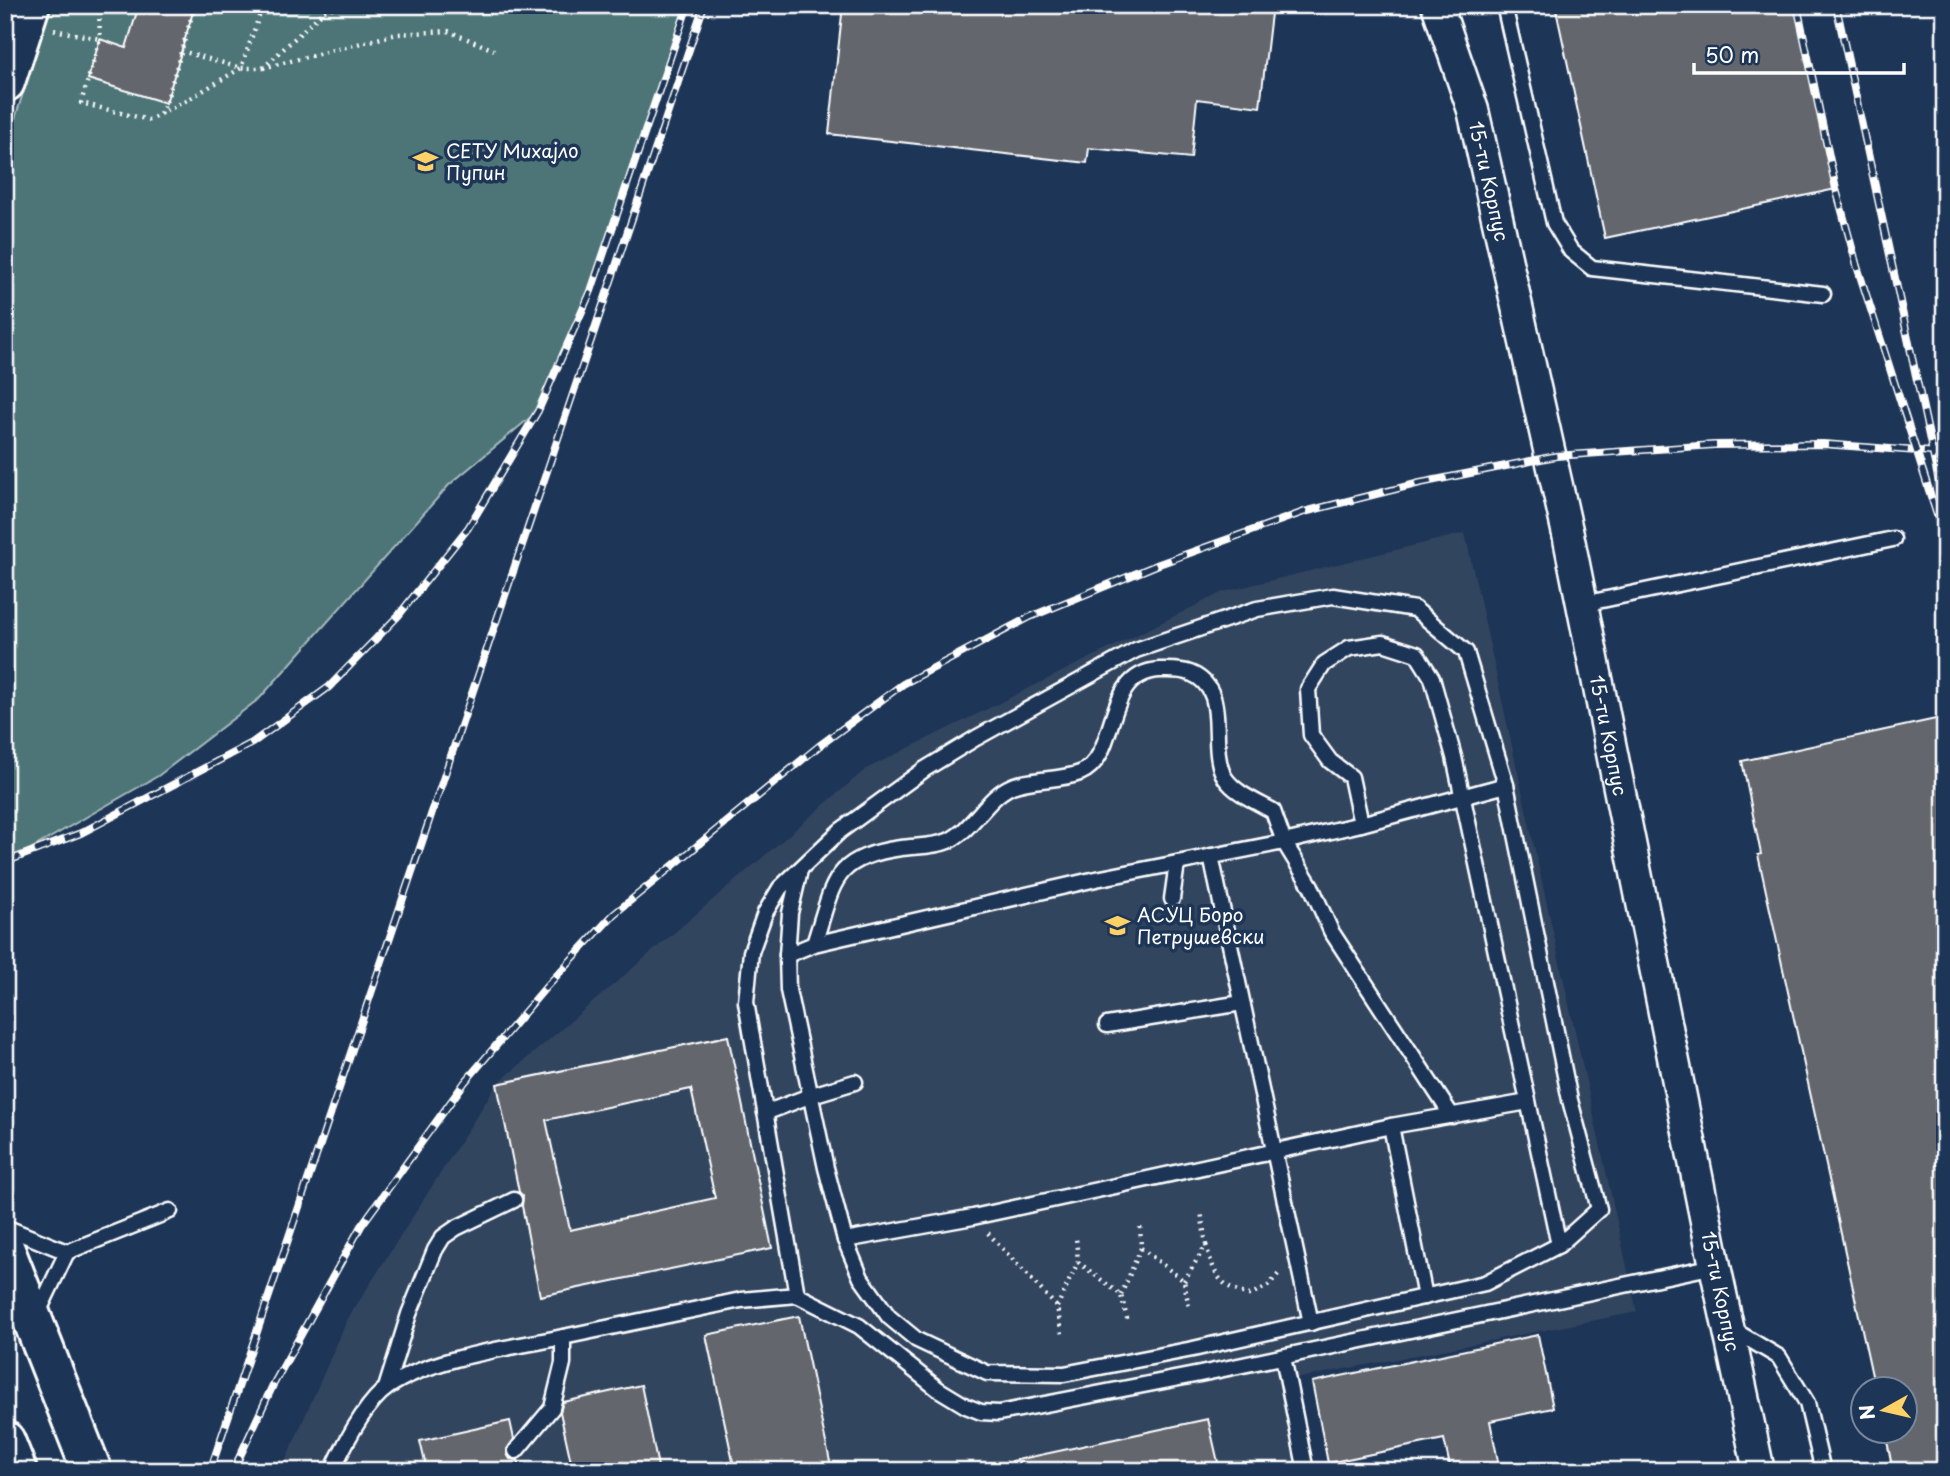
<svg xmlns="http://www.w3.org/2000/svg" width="1950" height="1476" viewBox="0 0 1950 1476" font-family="'Playpen Sans',sans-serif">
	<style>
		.built { fill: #32445e }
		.green { fill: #4e7578; stroke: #a6babc; stroke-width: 2 }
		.building { fill: #63666d; stroke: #fff; stroke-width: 2; fill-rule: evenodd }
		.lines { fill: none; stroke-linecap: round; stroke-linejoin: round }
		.lane-casing { stroke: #fff; stroke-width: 19 }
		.street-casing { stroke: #fff; stroke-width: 35 }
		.secondary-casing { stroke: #fff; stroke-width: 44 }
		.path { stroke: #fff; stroke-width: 4.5; stroke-dasharray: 2 5; stroke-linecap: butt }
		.lane { stroke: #1d3557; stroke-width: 14 }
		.street { stroke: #1d3557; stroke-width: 30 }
		.secondary { stroke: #1d3557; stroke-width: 38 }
		.rail-casing { stroke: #fff; stroke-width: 8 }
		.rail { stroke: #1d3557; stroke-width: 5; stroke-dasharray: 16; stroke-linecap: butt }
		.labels { text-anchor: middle; stroke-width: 7; stroke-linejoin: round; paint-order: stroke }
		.poi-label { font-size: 19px; fill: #fff; stroke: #1d3557; text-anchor: start }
		.street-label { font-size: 19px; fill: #fff; stroke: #1d3557 }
	</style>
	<rect width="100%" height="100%" fill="#1d3557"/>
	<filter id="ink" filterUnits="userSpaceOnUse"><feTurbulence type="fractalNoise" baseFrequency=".0143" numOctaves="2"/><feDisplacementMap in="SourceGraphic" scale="14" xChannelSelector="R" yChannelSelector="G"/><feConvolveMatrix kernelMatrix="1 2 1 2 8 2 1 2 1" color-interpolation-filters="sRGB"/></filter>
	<g filter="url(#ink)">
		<polygon class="built" points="1465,533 1637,1312 1284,1381 1302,1471 281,1471 347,1320 497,1084 866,769 1223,592"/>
		<polygon class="green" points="51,5 688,5 591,291 538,411 449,485 260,698 158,776 25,852 5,860 5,150"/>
		<g class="building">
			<polygon points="139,5 195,5 166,103 88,79 100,39 126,48"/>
			<polygon points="843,5 1272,5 1260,107 1197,99 1191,158 1089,148 1087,163 829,134"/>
			<polygon points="1555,5 1797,5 1836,189 1605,238"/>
			<polygon points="1945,717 1945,1471 1893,1471 1885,1431 1905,1431 1905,1389 1875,1389 1758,855 1761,854 1742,761"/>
			<path d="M728 1036 772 1248 540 1296 522 1206 523 1196 519 1192 497 1084ZM691 1089 715 1198 570 1230 546 1120Z"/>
			<polygon points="799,1316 832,1471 735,1471 706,1335"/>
			<polygon points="1538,1335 1553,1408 1490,1421 1500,1471 1451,1471 1444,1439 1328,1463 1312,1382"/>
			<polygon points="641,1385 659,1471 573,1471 560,1412 563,1402"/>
			<polygon points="1208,1419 1220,1471 1013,1471 1012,1461"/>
			<polygon points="510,1421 514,1439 507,1449 507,1454 510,1459 518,1460 521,1471 427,1471 420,1441"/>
		</g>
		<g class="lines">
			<defs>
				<g id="lane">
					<polyline points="1504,5 1554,223 1571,251 1592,268 1823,294"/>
					<polyline points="1583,604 1893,539"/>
					<polyline points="1361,824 1506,785"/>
					<polyline points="1211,856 1311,1323"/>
					<polyline points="1172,899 1177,863"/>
					<path d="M814 944C834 884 830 858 901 848 915 846 934 847 948 841 974 829 986 797 1012 786 1032 778 1058 781 1080 773 1121 756 1101 674 1159 670 1170 670 1180 669 1190 673 1233 690 1206 746 1225 778 1235 793 1257 802 1273 811L1284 842 1361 824 1351 777 1330 761 1311 735 1308 689 1324 664 1349 648 1383 643 1417 654 1432 678 1454 757 1559 1245"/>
					<polyline points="787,955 814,944 1096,879 1284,842 1311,886 1331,931 1452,1116"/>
					<polyline points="1107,1025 1242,1003"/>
					<polyline points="765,1113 812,1095 855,1082"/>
					<polyline points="1391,1126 1425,1297"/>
					<polyline points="5,1227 67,1252"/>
					<polyline points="845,1240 973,1217 1391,1126 1528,1102"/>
					<polyline points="797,1295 746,1002 751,952 765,913 780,888 840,831 925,769 976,738 1136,650 1257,609 1333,596 1415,609 1466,652 1506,785 1570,1100 1599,1209 1559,1245 1485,1283 1193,1349 1064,1374 987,1373 917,1340 889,1317 861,1278 845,1240 826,1168 788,990 787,955 790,913 800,870"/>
					<polyline points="37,1315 67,1252 170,1211"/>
					<polyline points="1730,1328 1779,1357 1807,1403 1823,1471"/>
					<polyline points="1283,1357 1306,1471"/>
					<polyline points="386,1388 409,1314 435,1250 443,1237 456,1228 514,1200"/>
					<polyline points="516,1451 552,1408 563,1363 563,1337 741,1300 797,1295 859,1326 938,1389 966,1406 981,1412 999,1413 1200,1374 1715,1266"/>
					<path d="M332 1471C344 1445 365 1403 388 1387 431 1357 511 1348 563 1337"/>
				</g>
				<g id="street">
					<path id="s1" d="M1437 5 1473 110 1569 539 1715 1266 1759 1471"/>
				</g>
				<g id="secondary">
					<polyline points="5,82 30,5"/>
					<polyline points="5,1250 92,1471"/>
					<polyline points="5,1441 17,1471"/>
				</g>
			</defs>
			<use href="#lane" class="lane-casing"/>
			<use href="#street" class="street-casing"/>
			<use href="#secondary" class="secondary-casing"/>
			<g class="path">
				<polyline points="99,5 100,39"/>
				<polyline points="54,30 100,39 81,103 149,120 189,99 241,68 263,5"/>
				<polyline points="181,51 241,68 263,68 324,11 340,5"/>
				<polyline points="263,68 397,34 448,31 494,50"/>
				<polyline points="160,114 166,103 195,5"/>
				<polyline points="988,1233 1057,1307 1062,1334"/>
				<path d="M1206 1245C1215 1275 1218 1286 1249 1295L1268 1286 1280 1272"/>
				<polyline points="1141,1248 1184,1281 1189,1308"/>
				<polyline points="1078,1262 1121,1295 1128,1322"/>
				<polyline points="1184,1281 1206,1245 1201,1211"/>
				<polyline points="1121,1295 1141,1248 1140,1224"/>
				<polyline points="1057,1307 1078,1262 1076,1237"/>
			</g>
			<use href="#lane" class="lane"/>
			<use href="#street" class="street"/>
			<use href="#secondary" class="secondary"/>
			<defs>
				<g id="rail">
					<polyline points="1797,5 1836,189 1857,266 1945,540"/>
					<polyline points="1836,5 1945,510"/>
					<polyline points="5,862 81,833 252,743 329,687 398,616 468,528 538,411 591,291 688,5"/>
					<polyline points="210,1471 704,5"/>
					<polyline points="233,1471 273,1385 361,1226 465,1082 546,987 614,914 819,746 903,684 1030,617 1159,564 1304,512 1420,483 1556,456 1714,445 1823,444 1945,453"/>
				</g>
			</defs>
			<use href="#rail" class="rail-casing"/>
			<use href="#rail" class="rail"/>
		</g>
	</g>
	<defs>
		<symbol id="school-bare" viewBox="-9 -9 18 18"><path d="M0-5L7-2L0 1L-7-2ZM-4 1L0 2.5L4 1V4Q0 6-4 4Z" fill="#ffd166" stroke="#1d3557" stroke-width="2.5" paint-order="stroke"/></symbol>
	</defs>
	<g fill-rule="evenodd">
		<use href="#school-bare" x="408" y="144" width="35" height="35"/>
		<use href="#school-bare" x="1100" y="908" width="35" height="35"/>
	</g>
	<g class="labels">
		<g class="poi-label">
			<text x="446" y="158">СЕТУ Михајло<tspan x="446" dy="22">Пупин</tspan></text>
			<text x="1137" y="922">АСУЦ Боро<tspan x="1137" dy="22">Петрушевски</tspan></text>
		</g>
		<g class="street-label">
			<text dy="7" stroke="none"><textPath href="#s1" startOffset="184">15-ти Корпус</textPath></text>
			<text dy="7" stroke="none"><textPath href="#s1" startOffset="751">15-ти Корпус</textPath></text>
			<text dy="7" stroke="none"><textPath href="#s1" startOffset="1318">15-ти Корпус</textPath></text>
		</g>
	</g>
	<rect width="1950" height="1476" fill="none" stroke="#1d3557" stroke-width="28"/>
	<rect x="14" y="14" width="1922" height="1448" fill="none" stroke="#fff" stroke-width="2.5" filter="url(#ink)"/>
	<g transform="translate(1884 1410) rotate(262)"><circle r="33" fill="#1d3557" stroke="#77869a" stroke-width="2"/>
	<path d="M0-5L12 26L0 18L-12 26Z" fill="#ffd166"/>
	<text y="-10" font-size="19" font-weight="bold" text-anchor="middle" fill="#ffffff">N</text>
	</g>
	<path d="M1694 63v10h210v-10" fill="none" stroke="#ffffff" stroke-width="3.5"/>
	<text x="1705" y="63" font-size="21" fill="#ffffff" stroke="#1d3557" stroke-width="5" paint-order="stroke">50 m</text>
</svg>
